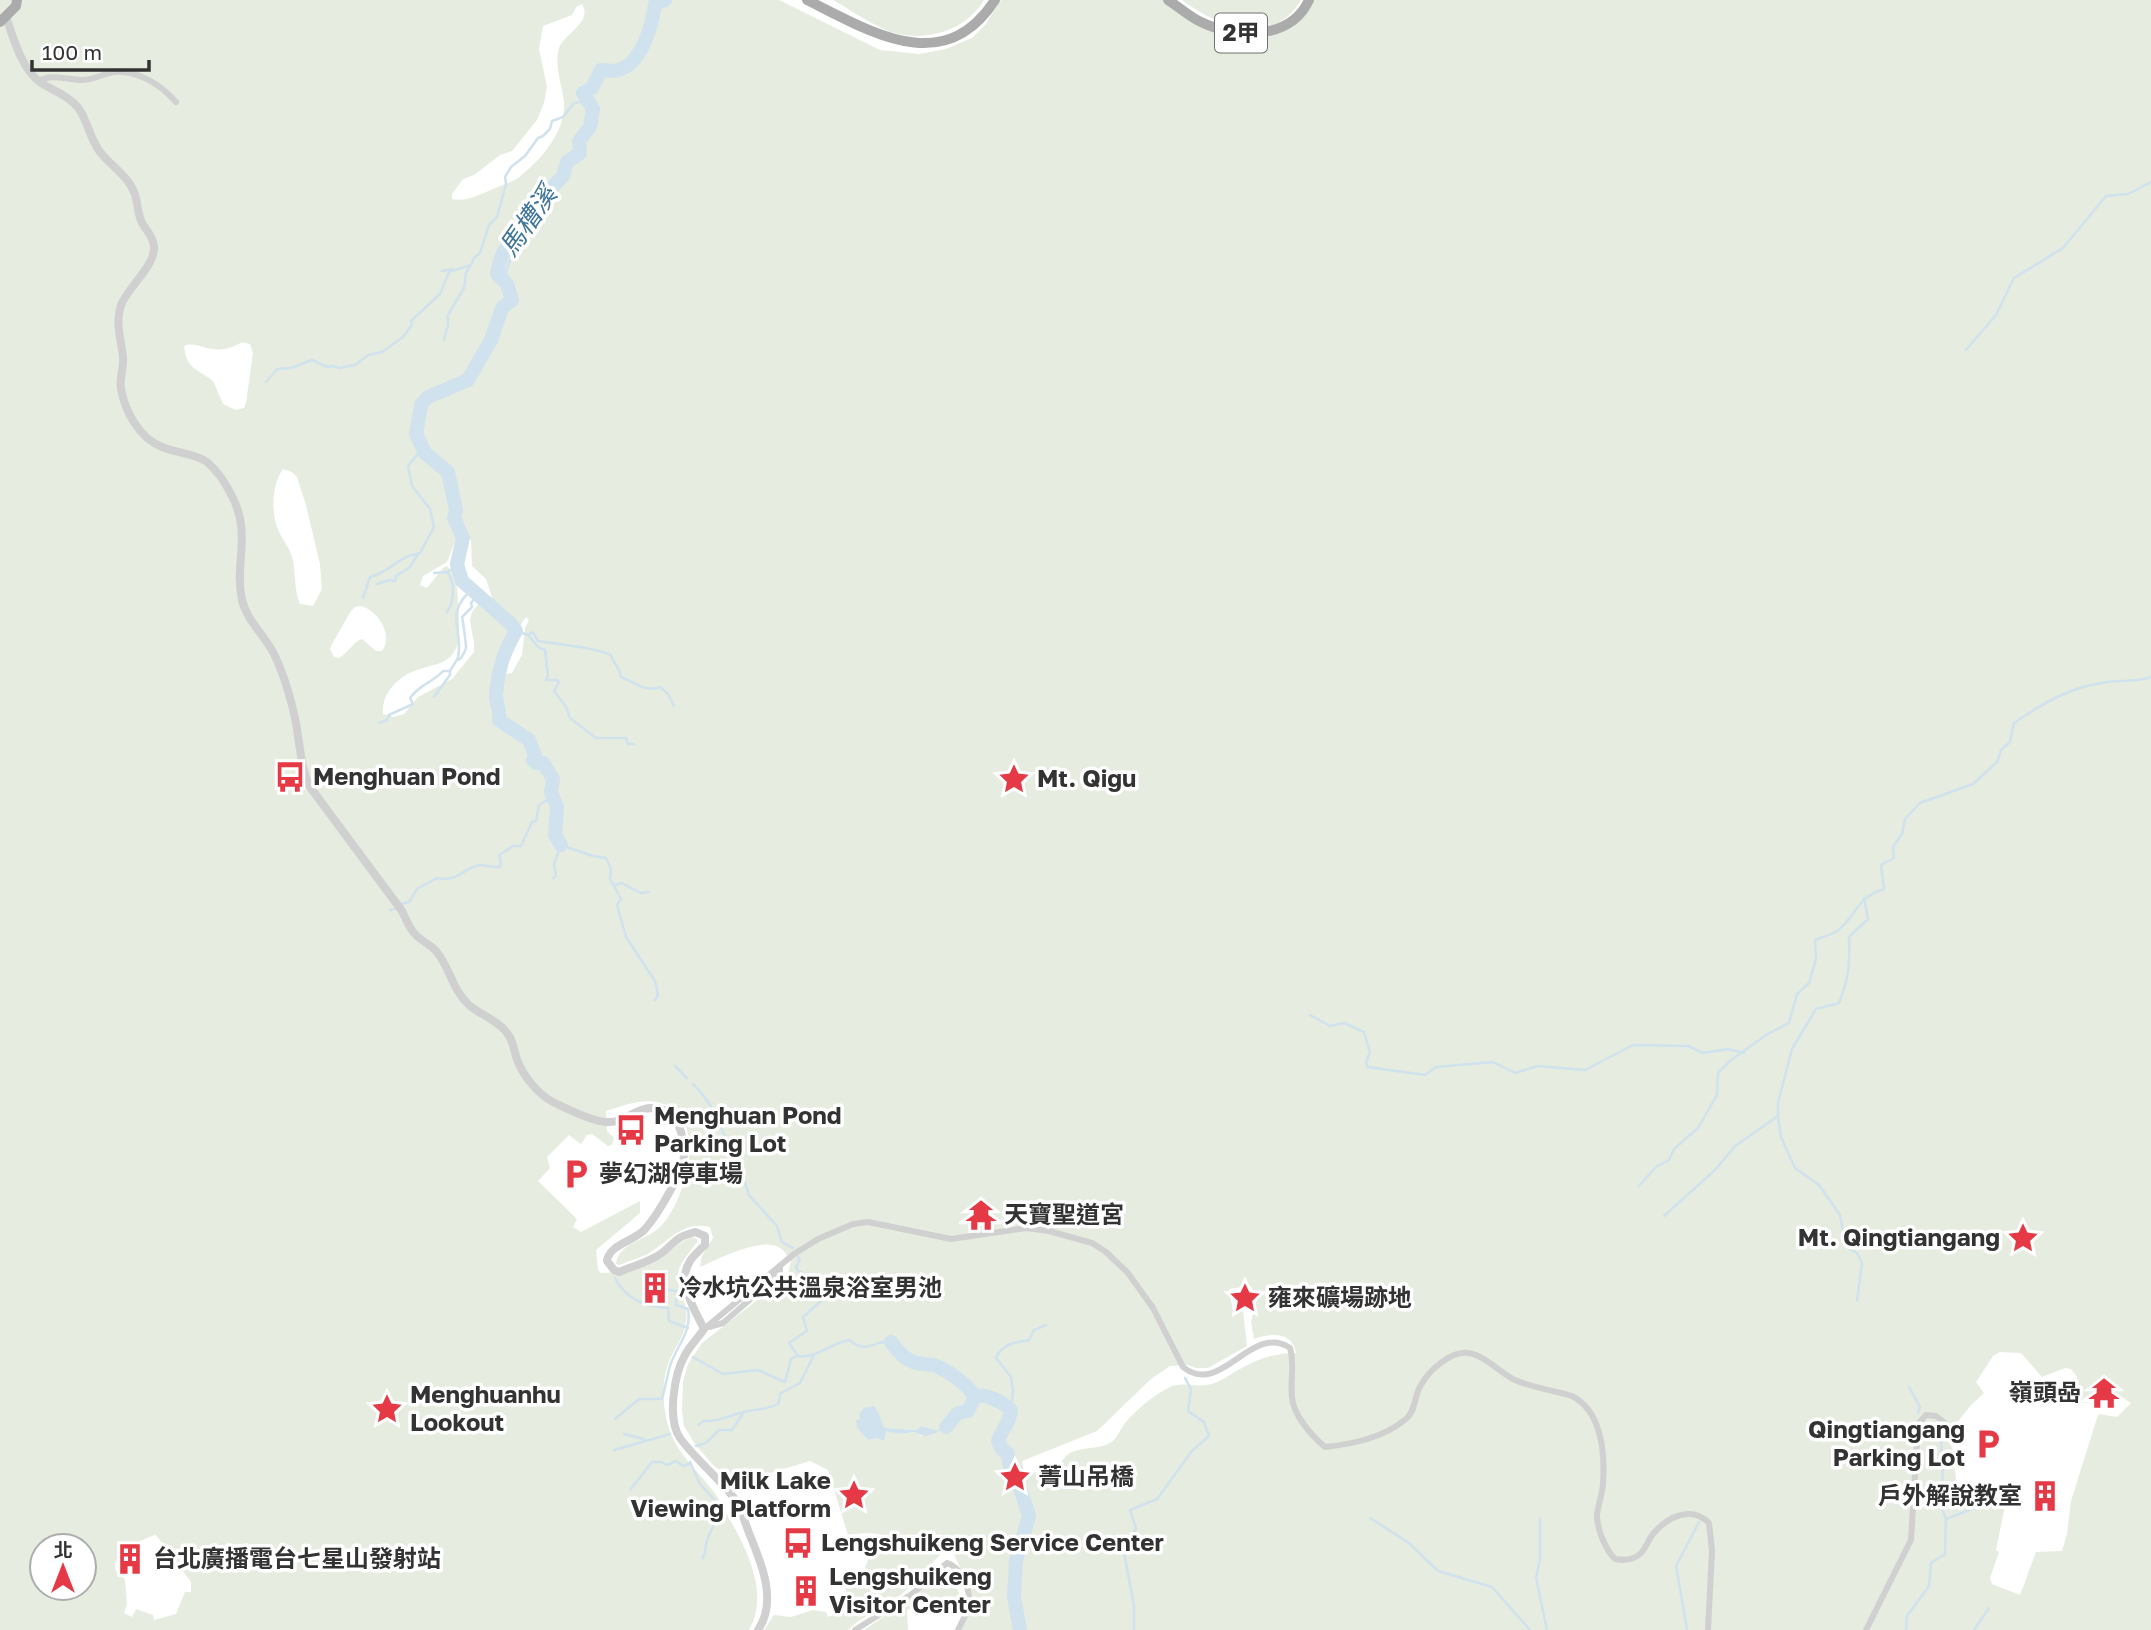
<svg xmlns="http://www.w3.org/2000/svg" width="2151" height="1630" viewBox="0 0 2151 1630" font-family="'Golos Text','Noto Sans TC',sans-serif">
	<style>
		.green { fill: #e6ecdf; fill-rule: evenodd }
		.water { fill: #cfe2ee }
		.lines { fill: none; stroke-linecap: round; stroke-linejoin: round }
		.stream { stroke: #cfe2ee; stroke-width: 2.5 }
		.river { stroke: #cfe2ee; stroke-width: 14 }
		.minor { stroke: #d0d0d0; stroke-width: 6 }
		.tertiary { stroke: #d0d0d0; stroke-width: 8 }
		.primary { stroke: #ababab; stroke-width: 10 }
		.labels { text-anchor: middle; stroke-width: 7; stroke-linejoin: round; paint-order: stroke }
		.shield { fill: #fff; stroke: #707070; stroke-width: 2 }
		.shield-label { font-size: 23px; font-weight: bold; fill: #333 }
		.poi-label { font-size: 24px; font-weight: bold; fill: #333; stroke: #fff; text-anchor: start }
		.water-label { font-size: 26px; font-style: italic; fill: #3f7597; stroke: #fff }
	</style>
	<rect width="100%" height="100%" fill="#fff"/>
	<g class="green">
		<path d="M0 0H779L880 50 919 54 946 49 972 38 985 25 1001 0H1164L1210 30 1242 39 1267 37 1292 28 1309 9 1313 0H2151V1630H961L972 1603 970 1591 954 1554 946 1552 940 1555 901 1595 857 1622 848 1630H764L774 1615 791 1617 813 1610 826 1612 828 1617 845 1611 843 1600 848 1598 845 1587C861 1582 865 1569 870 1554L888 1551 894 1546C883 1529 866 1533 848 1535L828 1470 810 1461 737 1483 714 1466 695 1444 684 1426 682 1411 683 1382 688 1364 702 1343 787 1277 791 1262C788 1257 785 1251 780 1248 762 1236 718 1259 700 1267L702 1256 713 1238 710 1227C686 1221 673 1236 655 1249 645 1257 631 1260 619 1265L616 1264C618 1243 647 1240 660 1227 685 1203 709 1118 664 1104 644 1097 626 1105 606 1111L607 1131 614 1138 612 1145 608 1146 592 1134 587 1135 581 1144 569 1135 547 1157 550 1168 538 1181 577 1219 573 1227 581 1232 640 1201V1213L596 1250 598 1270 601 1273C620 1273 645 1269 661 1259 672 1251 678 1242 692 1237L697 1239V1242C691 1251 679 1263 678 1274 677 1289 689 1304 686 1321 684 1335 678 1343 672 1355 662 1373 662 1398 666 1417 672 1450 695 1467 714 1492 719 1498 721 1505 725 1511 744 1544 771 1592 749 1630H0ZM582 4C593 22 565 33 559 48 554 65 562 85 564 102 566 132 540 161 518 178 513 182 505 184 498 187 485 192 466 203 452 199V194L463 179 474 175 500 155 512 151 537 120 544 103 547 87 539 49 543 26 572 15 576 7ZM242 342 250 344 253 353 246 403 244 408 236 410 223 404 213 381C198 369 186 369 184 346 199 339 212 360 242 342ZM283 469 292 472 297 477 306 505 320 564 322 589 313 606 300 604C294 590 296 576 293 561 291 548 281 539 277 527 271 510 272 484 283 469ZM465 533 471 540 472 566 486 579 492 597 479 603 472 612 470 621 474 643V652L452 679 418 697 404 714 394 717 383 714C381 694 398 676 417 670 433 664 450 665 457 646 462 633 457 590 456 575L447 566 443 568 427 588 420 585 423 576 447 562 458 535ZM361 606C378 610 394 636 382 651H376L362 639C353 642 348 653 339 658L334 657 330 649 332 644 351 611 355 607ZM526 617 529 620 525 628 522 655 512 673 505 674C500 663 518 627 526 617ZM1251 1286 1256 1303 1251 1322 1254 1339C1271 1333 1292 1331 1296 1353 1275 1353 1258 1359 1240 1369 1229 1375 1218 1384 1206 1385 1193 1387 1180 1381 1168 1388 1154 1395 1137 1409 1126 1422 1121 1428 1117 1439 1110 1443 1094 1452 1066 1443 1060 1467L1051 1471 1027 1473 1024 1470 1022 1461 1097 1431 1151 1379 1170 1366 1188 1365 1196 1368H1208L1247 1346 1243 1310 1233 1311 1229 1289ZM2000 1352 2021 1353 2042 1377 2065 1368 2071 1369 2077 1377 2075 1394 2078 1402C2099 1407 2108 1388 2131 1403L2117 1417 2099 1414 2097 1418 2071 1501 2067 1534 2062 1551 2036 1552 2020 1595 1992 1584 1990 1578 1999 1552 1996 1550 2007 1496 2002 1493 1998 1484 1976 1505 1956 1481 1954 1453 1947 1435 1971 1405 1984 1393 1976 1382 1993 1356ZM861 1416 881 1423 885 1428 917 1430 921 1426 936 1430 942 1428 921 1436 915 1432 901 1434 886 1430 878 1438 868 1440 857 1428V1423ZM156 1535 191 1582V1592H185L176 1614 154 1620 153 1615 136 1609 132 1617 124 1613 127 1605 125 1579C95 1563 141 1538 156 1535ZM42 1546H84V1588H42Z"/>
		<path d="M833 0H984C964 34 917 45 881 28 865 20 849 9 833 0Z"/>
		<path d="M1182 0H1301C1274 47 1217 27 1182 0Z"/>
		<polygon points="950,1569 960,1596 936,1600 907,1610 908,1630 864,1630 915,1595 940,1572"/>
	</g>
	<path class="water" d="M874 1406C881 1415 880 1421 885 1428L917 1430 921 1426 936 1430 946 1427C935 1433 926 1440 915 1432L901 1434 886 1431 884 1441 878 1438 868 1440 857 1428 856 1420 860 1419 859 1414 864 1408Z"/>
	<g class="lines">
		<g class="stream">
			<polyline points="442,271 452,269"/>
			<polyline points="507,284 506,272 513,252 509,244"/>
			<polyline points="444,340 448,325 448,315 464,288 466,273 470,266"/>
			<polyline points="1966,350 1996,315 2014,278 2063,248 2106,196 2128,194 2151,182"/>
			<polyline points="266,382 277,369 291,368 312,360 327,367 333,366 339,368 355,365 368,355 382,352 403,337 412,325 411,321 440,294 449,272 471,265 474,258 480,253 489,225 497,217 506,184 505,177 511,167 525,156 538,138 543,136 550,129 552,121 563,117 574,103 588,101"/>
			<polyline points="434,573 447,572"/>
			<polyline points="377,584 390,580 395,581 396,576 409,568 418,554"/>
			<path d="M363 598 370 577C391 572 396 557 420 553L434 527 430 509 412 486 408 466 423 448"/>
			<path d="M447 612C454 602 456 583 447 572L457 566"/>
			<polyline points="516,631 528,635 539,648 545,650 548,676 546,680 557,680 559,682 554,691 566,707 570,718 596,738 626,738 628,744 634,744"/>
			<path d="M528 635 533 632 538 641C562 645 588 646 611 655 613 664 620 667 621 677 635 682 645 693 660 687L668 694 674 706"/>
			<path d="M458 660 461 658C463 654 466 651 466 647 466 644 463 620 462 617L472 607 471 603 478 594"/>
			<polyline points="434,697 450,675 450,671"/>
			<path d="M379 723 387 720 389 715 413 704 410 698C421 683 431 684 443 671H450C452 667 457 661 458 657 464 628 443 616 472 589"/>
			<polyline points="553,878 556,876 554,864 561,845 593,856 606,858 611,869 610,879 621,899 617,905 626,937 655,981 658,995 655,1000"/>
			<polyline points="615,885 621,883 641,893 649,892"/>
			<path d="M401 904 409 902 417 889 437 878C457 882 462 870 476 866 483 863 493 868 500 867L501 862 499 855 513 846H521L532 822 536 821 539 805 553 796"/>
			<polyline points="390,910 395,909"/>
			<polyline points="1310,1015 1330,1026 1344,1023 1364,1032 1370,1052 1366,1063 1368,1067 1425,1075 1436,1067 1493,1062 1515,1073 1538,1066 1585,1070 1633,1045 1688,1046 1703,1053 1728,1049 1744,1053"/>
			<polyline points="675,1066 687,1078"/>
			<path d="M693 1084C701 1092 709 1102 714 1112 722 1126 724 1143 738 1153V1163L749 1195 777 1226 782 1242 793 1248"/>
			<polyline points="1778,1116 1781,1137 1795,1168 1819,1185 1840,1215 1845,1242 1850,1249 1857,1253 1862,1263 1857,1301"/>
			<path d="M1639 1186 1656 1167 1669 1160 1674 1149 1698 1128 1717 1095 1718 1073 1730 1061 1766 1035 1789 1023 1797 994 1809 983 1816 959 1815 940C1822 937 1831 935 1837 931 1857 916 1855 898 1884 889L1881 865 1894 858 1893 847 1902 834 1905 819 1920 803 1973 784 1997 762 2001 750 2010 742 2014 723C2043 703 2072 686 2108 682 2122 680 2139 682 2151 677"/>
			<path d="M1664 1216 1715 1170 1735 1146 1778 1116V1103L1792 1049 1816 1009 1839 1003C1849 978 1850 963 1849 937L1868 919 1864 898"/>
			<path d="M798 1257 800 1259 796 1267 798 1271 813 1278 824 1294 821 1301 803 1317 807 1331 789 1343 798 1356C816 1359 831 1343 849 1340 870 1356 872 1339 891 1342"/>
			<path d="M615 1278C625 1298 645 1307 668 1308L669 1321 688 1328"/>
			<polyline points="693,1357 723,1374 758,1370 785,1382 791,1359 797,1356"/>
			<polyline points="1909,1387 1920,1407 1918,1413"/>
			<path d="M1011 1410 1013 1391 1011 1377 996 1358C1002 1344 1015 1342 1029 1340L1034 1330 1046 1325"/>
			<path d="M615 1419 639 1399H662C665 1388 667 1377 670 1366 677 1345 692 1332 688 1309L676 1305 677 1291 669 1290"/>
			<path d="M698 1425 704 1421C719 1422 730 1415 744 1412 756 1409 766 1410 778 1404L781 1393 800 1383 814 1355"/>
			<polyline points="624,1434 644,1439"/>
			<polyline points="696,1446 706,1443 719,1430 732,1430 744,1412"/>
			<polyline points="614,1450 670,1434"/>
			<path d="M690 1462 700 1484 723 1509C717 1519 710 1531 707 1541 705 1547 706 1552 703 1558"/>
			<polyline points="631,1489 652,1462 661,1462 667,1465 676,1461 683,1466 689,1464"/>
			<polyline points="1370,1518 1409,1543 1438,1571 1492,1587 1530,1630"/>
			<polyline points="1540,1519 1540,1559 1536,1578 1547,1630"/>
			<polyline points="1946,1519 1985,1504 2002,1486"/>
			<polyline points="1134,1630 1134,1605 1124,1553 1136,1528 1130,1510 1157,1499 1192,1451 1209,1436 1204,1422 1188,1411 1191,1389 1185,1378"/>
			<polyline points="1687,1630 1676,1566 1699,1522"/>
			<polyline points="1906,1630 1907,1616 1929,1586 1931,1563 1945,1554 1946,1519 1941,1506 1943,1464 1941,1442 1927,1423"/>
			<polyline points="1974,1630 1989,1608"/>
		</g>
		<g class="river">
			<path d="M561 845 555 835 557 807 551 792 553 779 543 763H536L533 760 535 755 529 740 499 720C501 710 495 703 496 693 499 667 503 654 516 631L511 624 462 581 457 564 463 538 454 518 456 510 448 472 425 453 416 434 421 405 428 397 468 380 491 340 502 308 512 300 507 284 497 274C501 250 507 246 524 230 534 219 527 213 544 203L547 193 563 176 567 162 580 153 579 141 590 127 593 109 583 93 592 88 601 70C606 70 614 72 618 70 642 64 652 25 655 4L665 0"/>
			<path d="M891 1342C900 1354 908 1363 923 1364 927 1365 930 1364 934 1365 951 1372 964 1382 975 1396"/>
			<path d="M946 1427 958 1413 968 1411 975 1396C986 1393 1002 1402 1011 1410 1010 1423 1002 1429 998 1441L1002 1449 1008 1454 1011 1474 1020 1488 1029 1516 1016 1561 1014 1597 1020 1630"/>
		</g>
		<g class="minor">
			<path d="M39 81C51 73 67 80 82 80 93 80 103 74 114 72 138 70 161 85 176 102"/>
			<polyline points="758,1287 780,1272 780,1266"/>
			<polyline points="709,1327 723,1323 770,1282"/>
			<path d="M704 1329 794 1254 818 1239 853 1224 868 1222 951 1239 1026 1228 1049 1231 1092 1243 1106 1252 1128 1273 1153 1308 1183 1367C1221 1398 1251 1322 1290 1348 1295 1364 1290 1381 1292 1397 1293 1415 1312 1436 1325 1447 1353 1444 1383 1438 1406 1419 1416 1411 1414 1395 1421 1385 1429 1370 1451 1351 1468 1353 1485 1355 1500 1373 1515 1380 1533 1388 1553 1390 1572 1396 1602 1411 1605 1454 1603 1483 1603 1493 1598 1504 1597 1515 1597 1529 1605 1549 1615 1559 1625 1561 1634 1560 1641 1553 1646 1548 1648 1540 1653 1534 1667 1517 1691 1505 1709 1523L1712 1551 1708 1630"/>
			<path d="M855 1630 912 1594 947 1563C961 1567 970 1589 969 1602 969 1611 962 1621 958 1630"/>
			<polyline points="1866,1630 1911,1540 1918,1424 1926,1415 1936,1416 1945,1423"/>
		</g>
		<path class="tertiary" d="M6 17C14 39 21 68 40 82 53 91 70 96 79 109 88 122 90 139 100 152 110 165 128 176 134 192 138 201 137 213 142 223 146 230 153 236 154 246 156 265 128 287 121 305 115 323 121 339 123 357 124 368 119 378 121 389 125 411 139 438 162 447 176 453 194 453 207 462 218 471 226 484 232 496 252 535 234 562 242 600 247 621 265 636 274 654 285 676 295 712 298 736 301 755 302 770 310 787L402 911C406 919 409 928 415 934 421 941 430 944 436 951 450 967 452 990 469 1005 480 1015 498 1020 507 1033 514 1041 514 1053 518 1062 524 1077 539 1095 553 1102 565 1108 593 1122 607 1122 621 1123 629 1114 641 1110 673 1100 684 1128 684 1154 684 1171 658 1214 646 1228 636 1241 609 1244 607 1261L614 1270 619 1272C633 1266 650 1262 662 1253 677 1241 674 1238 695 1232L705 1236V1245C700 1250 694 1255 690 1261 676 1282 695 1310 704 1329 698 1338 690 1346 685 1355 674 1374 667 1419 680 1438 696 1460 718 1477 734 1498 741 1508 745 1522 749 1533 761 1562 778 1601 758 1630"/>
		<g class="primary">
			<path d="M807 0C870 31 944 79 995 0"/>
			<path d="M1168 0C1179 7 1190 17 1201 22 1236 39 1291 40 1309 0"/>
			<polyline points="0,22 16,6 17,0"/>
		</g>
	</g>
	<defs>
		<symbol id="bus-bare" viewBox="-9 -9 18 18"><path d="M-5-6H5V4H4V6H2V4H-2V6H-4V4H-5ZM-3.5-4V0h7V-4ZM-3.5 1.2v1.5H-2V1.2ZM2 1.2v1.5H3.5V1.2Z" fill="#e63946" stroke="#fff" stroke-width="2.5" paint-order="stroke"/></symbol>
		<symbol id="sight-bare" viewBox="-9 -9 18 18"><path d="M0-6L1.8-2.2L6-1.7L2.9 1.2L3.7 5.4L0 3.3L-3.7 5.4L-2.9 1.2L-6-1.7L-1.8-2.2Z" fill="#e63946" stroke="#fff" stroke-width="2.5" paint-order="stroke"/></symbol>
		<symbol id="parking-bare" viewBox="-9 -9 18 18"><path d="M-3.5-5.5H1a3.5 3.5 0 0 1 0 7H-1V5.5H-3.5ZM-1-3.4V-.6H.8a1.4 1.4 0 0 0 0-2.8Z" fill="#e63946" stroke="#fff" stroke-width="2.5" paint-order="stroke"/></symbol>
		<symbol id="temple-bare" viewBox="-9 -9 18 18"><path d="M0-6L5-2H3V0L6.5 2.5H4V6H1.5V3h-3V6H-4V2.5H-6.5L-3 0V-2H-5Z" fill="#e63946" stroke="#fff" stroke-width="2.5" paint-order="stroke"/></symbol>
		<symbol id="building-bare" viewBox="-9 -9 18 18"><path d="M-4-6H4V6H1V3H-1V6H-4ZM-2.5-4.3h1.7v1.8h-1.7ZM.8-4.3h1.7v1.8H.8ZM-2.5-1h1.7V.8h-1.7ZM.8-1h1.7V.8H.8Z" fill="#e63946" stroke="#fff" stroke-width="2.5" paint-order="stroke"/></symbol>
	</defs>
	<g fill-rule="evenodd">
		<use href="#bus-bare" x="268" y="755" width="44" height="44"/>
		<use href="#sight-bare" x="992" y="757" width="44" height="44"/>
		<use href="#bus-bare" x="609" y="1108" width="44" height="44"/>
		<use href="#parking-bare" x="554" y="1152" width="44" height="44"/>
		<use href="#temple-bare" x="959" y="1193" width="44" height="44"/>
		<use href="#sight-bare" x="2001" y="1216" width="44" height="44"/>
		<use href="#building-bare" x="633" y="1266" width="44" height="44"/>
		<use href="#sight-bare" x="1223" y="1276" width="44" height="44"/>
		<use href="#temple-bare" x="2082" y="1371" width="44" height="44"/>
		<use href="#sight-bare" x="365" y="1387" width="44" height="44"/>
		<use href="#parking-bare" x="1966" y="1422" width="44" height="44"/>
		<use href="#sight-bare" x="993" y="1455" width="44" height="44"/>
		<use href="#sight-bare" x="832" y="1473" width="44" height="44"/>
		<use href="#building-bare" x="2023" y="1474" width="44" height="44"/>
		<use href="#bus-bare" x="776" y="1521" width="44" height="44"/>
		<use href="#building-bare" x="108" y="1537" width="44" height="44"/>
		<use href="#building-bare" x="784" y="1569" width="44" height="44"/>
	</g>
	<g class="labels">
		<rect class="shield" x="1215" y="13.5" width="52" height="39" rx="5"/>
		<g class="shield-label">
			<text x="1241" y="41">2甲</text>
		</g>
		<g class="poi-label">
			<text x="313" y="785">Menghuan Pond</text>
			<text x="1037" y="787">Mt. Qigu</text>
			<text x="654" y="1124">Menghuan Pond<tspan x="654" dy="28">Parking Lot</tspan></text>
			<text x="599" y="1182">夢幻湖停車場</text>
			<text x="1004" y="1223">天寶聖道宮</text>
			<text x="2000" y="1246" text-anchor="end">Mt. Qingtiangang</text>
			<text x="678" y="1296">冷水坑公共溫泉浴室男池</text>
			<text x="1268" y="1306">雍來礦場跡地</text>
			<text x="2081" y="1401" text-anchor="end">嶺頭喦</text>
			<text x="410" y="1403">Menghuanhu<tspan x="410" dy="28">Lookout</tspan></text>
			<text x="1965" y="1438" text-anchor="end">Qingtiangang<tspan x="1965" dy="28">Parking Lot</tspan></text>
			<text x="1038" y="1485">菁山吊橋</text>
			<text x="831" y="1489" text-anchor="end">Milk Lake<tspan x="831" dy="28">Viewing Platform</tspan></text>
			<text x="2022" y="1504" text-anchor="end">戶外解說教室</text>
			<text x="821" y="1551">Lengshuikeng Service Center</text>
			<text x="153" y="1567">台北廣播電台七星山發射站</text>
			<text x="829" y="1585">Lengshuikeng<tspan x="829" dy="28">Visitor Center</tspan></text>
		</g>
		<g class="water-label">
			<text transform="translate(528 221) rotate(-55)" y="9">馬槽溪</text>
		</g>
	</g>
	<g transform="translate(63 1567)"><circle r="33" fill="#ffffff" stroke="#adadad" stroke-width="2"/>
	<path d="M0-5L12 26L0 18L-12 26Z" fill="#e63946"/>
	<text y="-10" font-size="19" font-weight="bold" text-anchor="middle" fill="#333333">北</text>
	</g>
	<path d="M32 60v10h117v-10" fill="none" stroke="#333333" stroke-width="3.5"/>
	<text x="42" y="60" font-size="21" fill="#333333" stroke="#ffffff" stroke-width="5" paint-order="stroke">100 m</text>
</svg>
